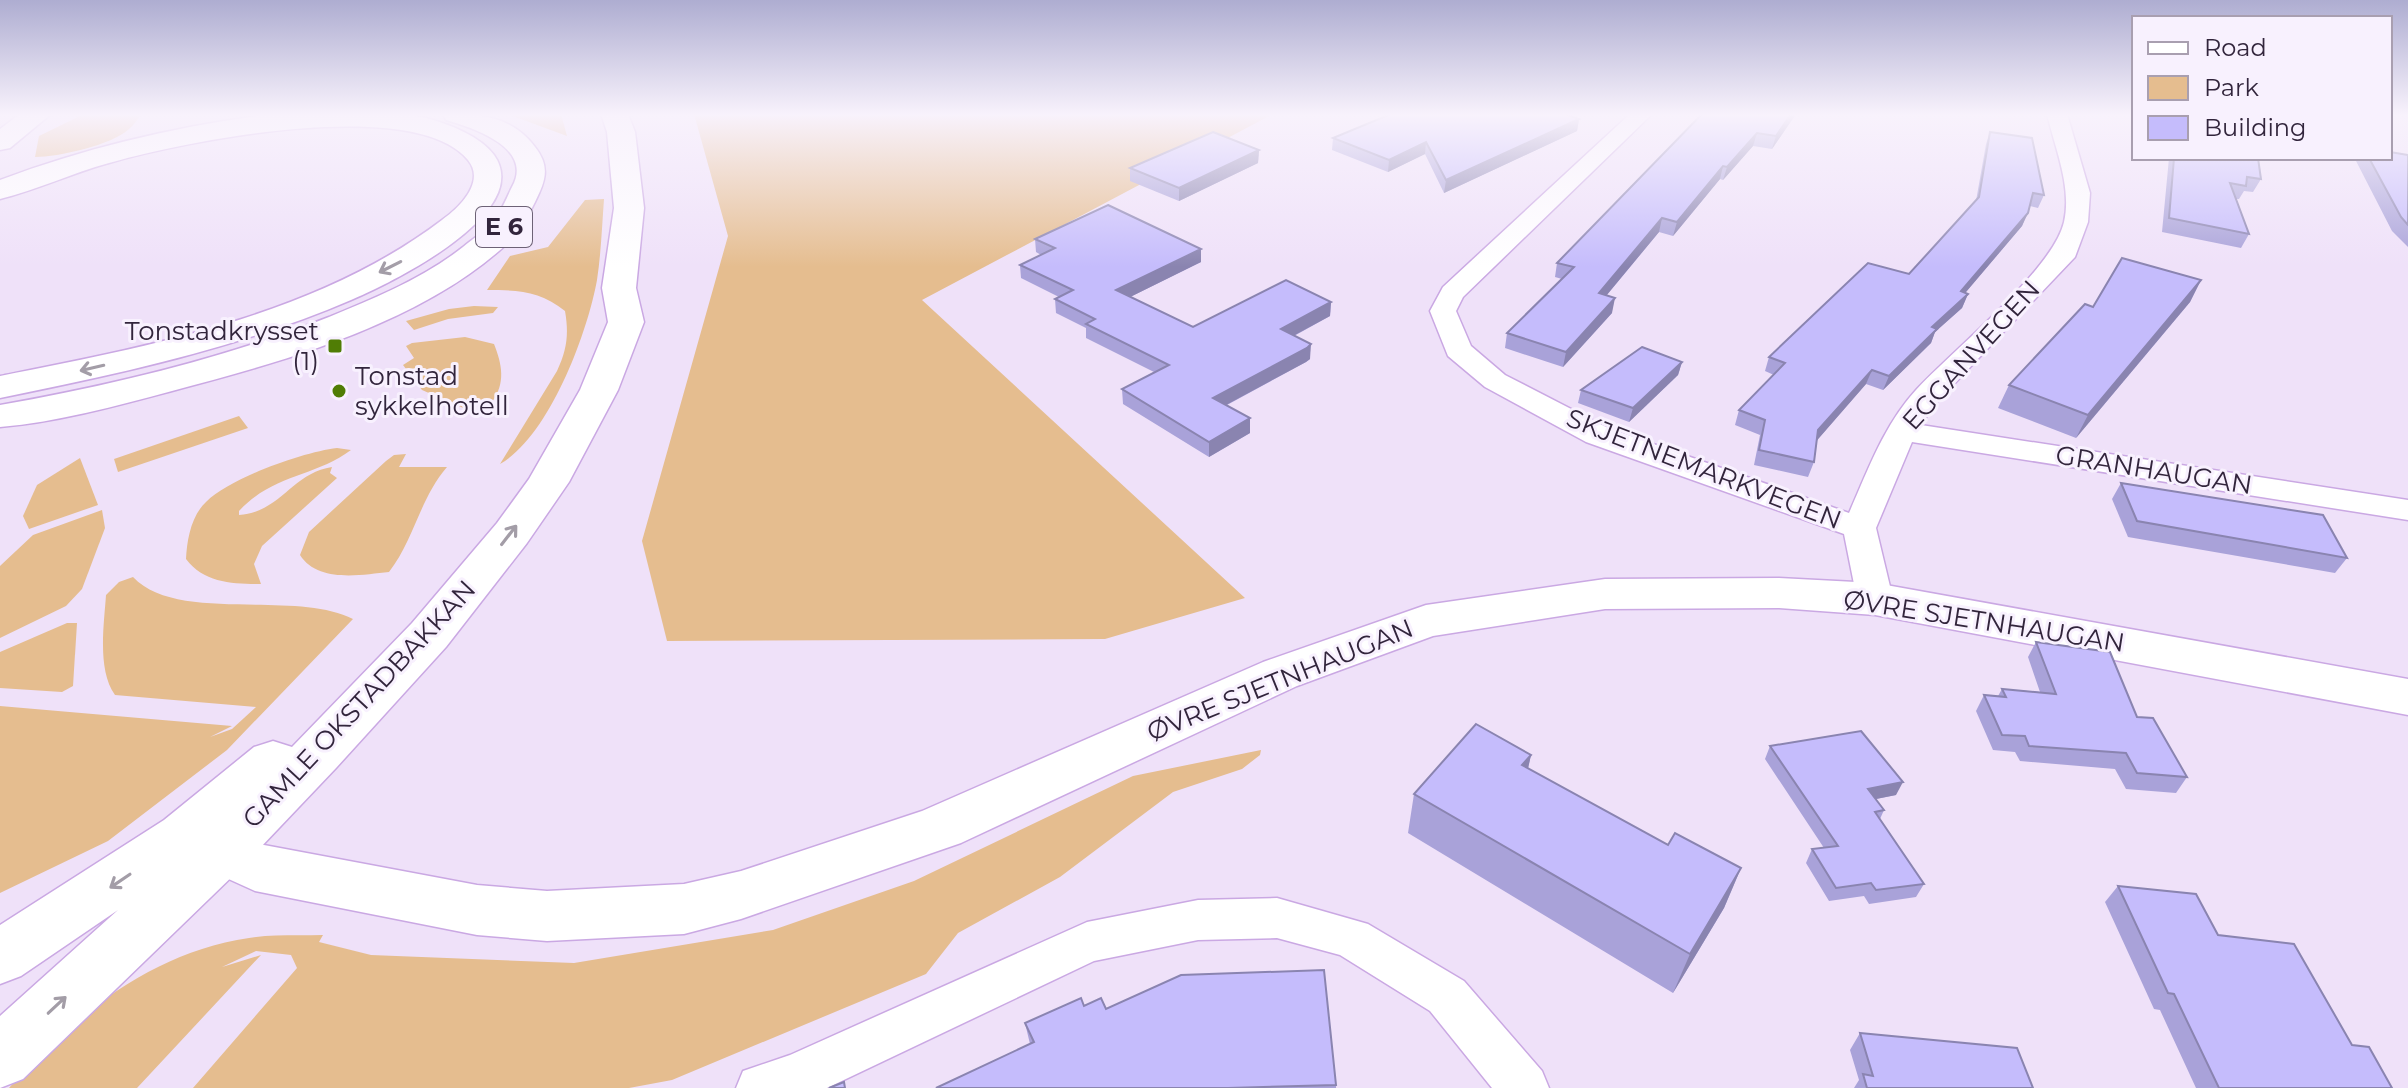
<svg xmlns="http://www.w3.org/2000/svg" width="2408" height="1088" viewBox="0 0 2408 1088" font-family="Montserrat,sans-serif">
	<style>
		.green { fill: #e5bd8f }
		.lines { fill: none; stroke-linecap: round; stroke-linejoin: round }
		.minor-casing { stroke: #caa8e3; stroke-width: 3 }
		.tertiary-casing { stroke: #caa8e3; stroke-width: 3 }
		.secondary-casing { stroke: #caa8e3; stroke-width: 3 }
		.trunk-casing { stroke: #caa8e3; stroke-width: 3 }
		.minor { fill: #fff; fill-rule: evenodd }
		.tertiary { fill: #fff; fill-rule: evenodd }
		.secondary { fill: #fff; fill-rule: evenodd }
		.trunk { fill: #fff; fill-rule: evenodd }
		.wall { fill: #a9a2d9 }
		.shaded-wall { fill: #8a84b0 }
		.building { fill: #c5bcfc; stroke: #8a84b0; stroke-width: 2 }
		.oneway { stroke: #a39da7 }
		.poi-dot { fill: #507d05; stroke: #f8f1fe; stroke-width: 3 }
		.labels { text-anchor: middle; stroke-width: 6; stroke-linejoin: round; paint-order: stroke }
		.shield { fill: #f8f1fe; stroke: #6d6276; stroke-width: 2 }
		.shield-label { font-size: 24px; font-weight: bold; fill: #32253c }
		.poi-label { font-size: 26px; fill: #32253c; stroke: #f8f1fe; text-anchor: end }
		.street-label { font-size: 26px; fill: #32253c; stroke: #f8f1fe }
	</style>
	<rect width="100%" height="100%" fill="#efe1f9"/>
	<g class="green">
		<path d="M84 114H142C137 119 134 125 129 129 112 145 58 157 35 157L39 136Z"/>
		<polygon points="507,114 561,114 567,136"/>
		<polygon points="694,114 1273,114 922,300 1245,598 1105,639 667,641 642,541 728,236"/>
		<path d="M604 199C602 226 601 254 597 280 587 335 549 436 500 464L557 371C567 350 569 334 565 311 541 291 517 290 487 290L510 256 548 247 585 200Z"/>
		<polygon points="474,306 498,307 493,313 448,319 414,330 406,321 449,309"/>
		<path d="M465 337 494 344C502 364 506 383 492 402L476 401 468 410 422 390 403 365 414 358 406 346 412 343Z"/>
		<polygon points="239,416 248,428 118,472 114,459"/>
		<path d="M337 448 351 450C315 477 273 474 239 511V515C281 512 292 473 332 467L330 473 337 478 262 546 254 564 261 584C233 584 204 583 186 559 187 540 191 516 206 502 230 478 303 452 337 448Z"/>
		<path d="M406 454 399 467H447C420 498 414 540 389 572 360 575 318 583 300 555L309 532 386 461 394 455Z"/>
		<polygon points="80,458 98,505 29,529 23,516 37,485"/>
		<polygon points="102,510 105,528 82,589 66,606 0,638 0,566 33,535"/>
		<path d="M133 577C177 624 295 589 353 619L227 750 108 841 0 893V706L232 726 210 737 232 729 256 707 115 695C97 670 104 625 106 595L119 582Z"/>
		<polygon points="67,623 77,623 73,686 62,692 0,688 0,652"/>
		<path d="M1261 750 1260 755 1242 769 1173 792 1060 877 958 933 926 974 672 1080 629 1088H193L297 968 291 955 256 951 222 967 261 955 137 1088H9C74 1015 150 953 249 938 273 934 299 936 323 935L319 942 371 955 574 963 773 930 914 881 1133 776Z"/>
	</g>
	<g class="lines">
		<defs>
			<g id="minor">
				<path d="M1630 114H1652L1463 297 1456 311 1471 346 1505 375 1608 428 1849 513C1868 470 1884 425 1916 390 1953 350 2053 270 2064 222 2072 187 2055 148 2047 114H2067L2090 193 2088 222 2075 257 1935 404 1921 425 2408 500V520L1912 442 1876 528 1893 599 1888 608 1875 611 1862 608 1857 599 1844 534 1586 442 1485 387 1448 356 1430 311 1443 287Z"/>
				<polygon points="1277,898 1368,924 1464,981 1542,1071 1549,1088 1492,1088 1430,1011 1340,955 1277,938 1198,940 1094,961 827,1088 736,1088 743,1071 790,1055 1087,922 1198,900"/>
			</g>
			<polygon id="tertiary" points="1779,578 1875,583 2408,679 2408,715 1875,615 1779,608 1605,609 1433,636 1297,686 961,843 741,919 684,934 547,941 477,935 255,891 202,867 194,851 202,835 222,828 264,845 477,885 547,891 684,884 741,871 922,811 1263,662 1426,605 1605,579"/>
			<polygon id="secondary" points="601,114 628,114 635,132 644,208 636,288 644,322 618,390 569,482 527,543 446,647 336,768 242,867 23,1079 0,1088 0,1016 118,910 21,976 0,984 0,925 164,820 254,747 273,741 292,747 412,623 497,523 529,479 580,390 608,322 602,288 614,208 607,132"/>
			<g id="trunk">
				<polygon points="20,114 51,114 10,148 0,150 0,129"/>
				<path d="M274 114C323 114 378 107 426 118 449 124 480 136 494 155 535 213 391 283 351 300 239 348 119 374 0 398V376C151 346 317 315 442 220 459 208 486 182 468 160 414 94 181 142 109 163 72 173 37 190 0 199V180C88 147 181 125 274 114Z"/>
				<path d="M443 114C479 114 511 115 535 147 551 167 545 182 535 202 529 213 525 226 517 234 433 320 286 361 172 391 116 406 58 422 0 427V405C112 385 222 359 329 317 375 298 424 278 463 247 473 238 488 230 495 219 502 210 507 197 512 187 534 148 474 128 446 120Z"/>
			</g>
		</defs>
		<use href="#minor" class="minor-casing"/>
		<use href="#tertiary" class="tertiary-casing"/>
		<use href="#secondary" class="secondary-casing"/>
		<use href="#trunk" class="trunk-casing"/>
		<use href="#minor" class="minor"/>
		<use href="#tertiary" class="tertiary"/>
		<use href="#secondary" class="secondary"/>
		<use href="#trunk" class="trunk"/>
	</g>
	<g class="wall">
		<polygon points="1389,114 1576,114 1571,116 1579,119 1577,131 1444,193 1425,154 1388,172 1332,150 1333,138"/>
		<polygon points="1702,114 1796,114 1772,149 1753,146 1723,180 1720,179 1673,236 1659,232 1606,296 1612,313 1563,367 1505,348 1507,333 1562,279 1555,277 1557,263"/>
		<polygon points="1990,132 2044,195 2038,208 2030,206 2022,226 1965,293 1968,294 1962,308 1935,332 1931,343 1883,390 1866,384 1817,440 1814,462 1808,477 1754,465 1760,435 1735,425 1739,410 1774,375 1765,371 1769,357 1909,274 1976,201 1986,144"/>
		<polygon points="1259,150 1258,163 1179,201 1130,181 1130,168"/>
		<polygon points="2408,155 2408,247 2392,231 2355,159 2390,158"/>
		<polygon points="2169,158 2258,158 2261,179 2253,192 2244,191 2239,199 2236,199 2249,234 2241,248 2162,232"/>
		<polygon points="1035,239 1201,262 1130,297 1193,327 1331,302 1330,316 1294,336 1310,359 1306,362 1227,405 1250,433 1209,457 1123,404 1122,389 1154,372 1086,338 1086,328 1056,313 1055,299 1059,297 1021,278 1020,265 1041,255 1036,252"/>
		<polygon points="2201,280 2190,302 2076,438 1998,408 2009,385"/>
		<polygon points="1682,362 1678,375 1629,422 1578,403 1581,390"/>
		<polygon points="2121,483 2347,558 2335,573 2128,537 2112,499"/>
		<polygon points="2036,642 2137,717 2187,777 2176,793 2126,789 2115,769 2020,761 2015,752 1993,750 1976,711 1984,695 1998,696 2002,689 2040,692 2028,657"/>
		<polygon points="1770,746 1896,795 1876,799 1884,810 1880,819 1924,884 1916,897 1869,904 1864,896 1829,901 1806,863 1812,849 1824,848 1765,759"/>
		<polygon points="1531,755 1528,769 1668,845 1741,868 1724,908 1673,993 1408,833 1414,794"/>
		<polygon points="2118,886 2218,935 2352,1045 2392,1088 2196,1088 2160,1010 2154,1009 2105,902"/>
		<polygon points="1084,1006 1106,1009 1336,1085 1336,1088 936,1088 1030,1044 1025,1023"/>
		<polygon points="1860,1033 2033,1088 1854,1088 1859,1080 1850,1050"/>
	</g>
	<g class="shaded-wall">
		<polygon points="1791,114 1796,114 1772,149 1776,136"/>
		<polygon points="1579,119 1577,131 1444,193 1446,180"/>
		<polygon points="1757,133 1753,146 1723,180 1727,167"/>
		<polygon points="1426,142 1425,154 1388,172 1389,160"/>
		<polygon points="1259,150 1258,163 1179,201 1179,188"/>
		<polygon points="1723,166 1720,179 1673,236 1677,222"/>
		<polygon points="2028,213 2022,226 1955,305 1961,291"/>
		<polygon points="1662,218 1659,232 1596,308 1599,293"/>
		<polygon points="1201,249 1201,262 1116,304 1116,290"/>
		<polygon points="2201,280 2190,302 2076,438 2088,415"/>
		<polygon points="1968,294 1962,308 1935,332 1931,343 1883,390 1889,376 1932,327"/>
		<polygon points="1615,298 1612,313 1563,367 1566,352"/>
		<polygon points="1331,302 1330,316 1280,343 1281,329"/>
		<polygon points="1311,344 1310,359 1306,362 1213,412 1213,398"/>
		<polygon points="1682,362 1678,375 1629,422 1633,408"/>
		<polygon points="1872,370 1866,384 1813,445 1818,430"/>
		<polygon points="1250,418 1250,433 1209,457 1209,442"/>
		<polygon points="1531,755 1522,794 1522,765"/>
		<polygon points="1903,782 1896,795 1861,802 1868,789"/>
		<polygon points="1741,868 1724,908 1673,993 1690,954"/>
	</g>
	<g class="building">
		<polygon points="1391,114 1565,114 1579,119 1446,180 1426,142 1389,160 1333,138"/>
		<polygon points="1702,114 1791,114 1776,136 1757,133 1727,167 1723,166 1677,222 1662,218 1599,293 1615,298 1566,352 1507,333 1574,267 1557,263"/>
		<polygon points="1213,132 1259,150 1179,188 1130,168"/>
		<polygon points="1990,132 2032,138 2044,195 2033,193 2028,213 1961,291 1968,294 1932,327 1937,329 1889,376 1872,370 1818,430 1814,462 1759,450 1765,420 1739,410 1785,363 1769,357 1868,263 1909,274 1979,197"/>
		<polygon points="2390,152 2408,155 2408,225 2401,217 2369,158 2390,158"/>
		<polygon points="2174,158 2258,158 2261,179 2247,177 2246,186 2230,183 2249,234 2169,218"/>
		<polygon points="1108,205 1201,249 1116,290 1193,327 1286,280 1331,302 1281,329 1311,344 1307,348 1213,398 1250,418 1209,442 1122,389 1169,365 1086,324 1095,319 1055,299 1073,290 1020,265 1055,248 1035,239"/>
		<polygon points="2122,258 2201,280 2088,415 2009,385 2085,304 2093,307"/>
		<polygon points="1642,347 1682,362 1633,408 1581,390"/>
		<polygon points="2121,483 2323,515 2347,558 2137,521"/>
		<polygon points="2036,642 2110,652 2137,717 2153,718 2187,777 2137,773 2126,753 2029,746 2025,736 2002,735 1984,695 2006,697 2002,689 2056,694"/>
		<polygon points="1476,724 1531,755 1522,765 1668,845 1675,833 1741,868 1690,954 1414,794"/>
		<polygon points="1861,731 1903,782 1868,789 1884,810 1875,812 1924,884 1876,890 1871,883 1836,888 1812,849 1838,846 1770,746"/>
		<polygon points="2118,886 2196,894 2218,935 2294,944 2352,1045 2369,1047 2392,1088 2219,1088 2174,994 2168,993"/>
		<polygon points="1324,970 1336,1085 1228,1088 936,1088 1034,1042 1025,1023 1081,998 1084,1006 1101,998 1106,1009 1181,975"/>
		<polygon points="1860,1033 2017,1048 2033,1088 1867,1088 1863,1074 1873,1076"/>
		<polygon points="844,1082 845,1088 829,1088"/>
	</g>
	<defs><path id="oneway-shaft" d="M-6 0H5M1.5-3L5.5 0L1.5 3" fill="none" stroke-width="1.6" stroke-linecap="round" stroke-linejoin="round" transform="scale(2)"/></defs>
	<g class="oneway">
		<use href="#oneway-shaft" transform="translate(390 267) rotate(153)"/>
		<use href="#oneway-shaft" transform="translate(92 368) rotate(167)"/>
		<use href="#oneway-shaft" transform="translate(509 535) rotate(-52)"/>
		<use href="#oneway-shaft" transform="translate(120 881) rotate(146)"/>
		<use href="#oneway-shaft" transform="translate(57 1005) rotate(-43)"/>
	</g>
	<linearGradient id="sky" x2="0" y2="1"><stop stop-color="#aeadd1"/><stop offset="0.43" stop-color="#f8f2fc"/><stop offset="1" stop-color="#f8f2fc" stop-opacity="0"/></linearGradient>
	<rect width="2408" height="267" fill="url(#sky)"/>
	<g class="poi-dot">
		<rect x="327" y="338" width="16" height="16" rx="4"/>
		<circle cx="339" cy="391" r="8"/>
	</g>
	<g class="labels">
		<rect class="shield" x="476" y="207" width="56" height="40" rx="6"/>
		<g class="shield-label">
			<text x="504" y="235">E 6</text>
		</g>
		<g class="poi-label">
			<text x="319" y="340">Tonstadkrysset<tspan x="319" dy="30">(1)</tspan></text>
			<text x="355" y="385" text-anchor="start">Tonstad<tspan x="355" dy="30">sykkelhotell</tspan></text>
		</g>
		<g class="street-label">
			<text transform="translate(1971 355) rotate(-48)" y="9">EGGANVEGEN</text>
			<text transform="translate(1704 469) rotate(21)" y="9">SKJETNEMARKVEGEN</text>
			<text transform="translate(2154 470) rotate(9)" y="9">GRANHAUGAN</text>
			<text transform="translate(1984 621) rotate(9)" y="9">ØVRE SJETNHAUGAN</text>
			<text transform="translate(1280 680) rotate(-22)" y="9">ØVRE SJETNHAUGAN</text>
			<text transform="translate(359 704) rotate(-47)" y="9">GAMLE OKSTADBAKKAN</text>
		</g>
	</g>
	<rect x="2132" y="16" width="260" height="144" fill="#f8f1fe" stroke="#a99fb0" stroke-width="2"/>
	<rect x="2148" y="42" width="40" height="12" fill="#ffffff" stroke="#a99fb0" stroke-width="2"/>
	<text x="2204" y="56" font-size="24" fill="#32253c">Road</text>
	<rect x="2148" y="76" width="40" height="24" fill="#e5bd8f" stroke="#a99fb0" stroke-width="2"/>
	<text x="2204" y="96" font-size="24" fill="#32253c">Park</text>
	<rect x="2148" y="116" width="40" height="24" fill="#c5bcfc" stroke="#a99fb0" stroke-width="2"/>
	<text x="2204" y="136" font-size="24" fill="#32253c">Building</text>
</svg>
